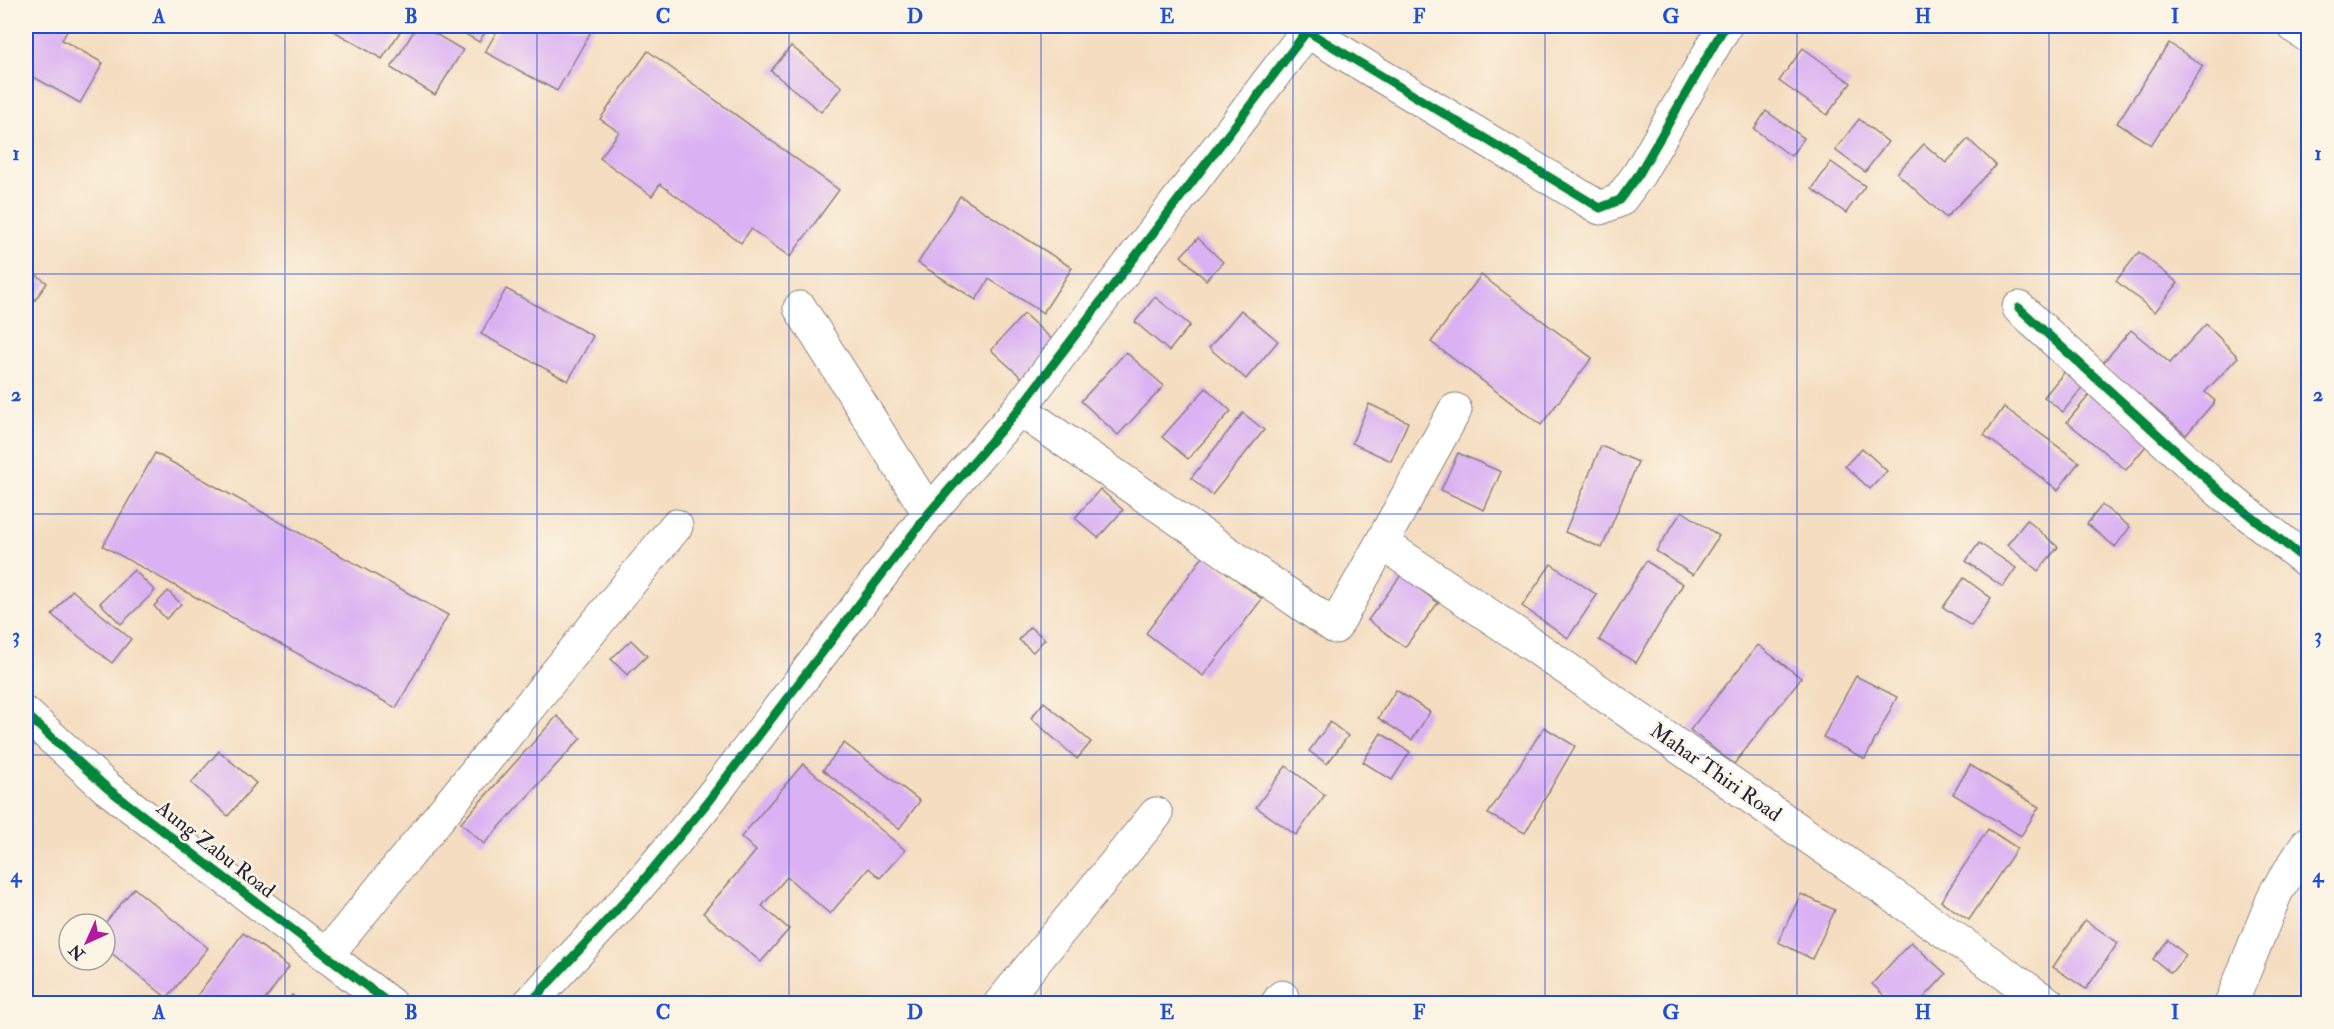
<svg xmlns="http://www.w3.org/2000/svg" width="2334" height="1029" viewBox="0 0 2334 1029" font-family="'IM FELL Double Pica',serif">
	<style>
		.building { fill: #dab1f3 }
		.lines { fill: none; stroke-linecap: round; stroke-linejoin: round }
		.minor-casing { stroke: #8b807e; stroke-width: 35 }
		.minor { stroke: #fff; stroke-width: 33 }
		.cycleway-casing { stroke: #fcf5e5; stroke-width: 13 }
		.cycleway { stroke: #00873e; stroke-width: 9 }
		.grid { fill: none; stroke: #1d4ed8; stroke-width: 1.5; stroke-opacity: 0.55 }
		.labels { text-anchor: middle; stroke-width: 5; stroke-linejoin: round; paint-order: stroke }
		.street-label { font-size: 21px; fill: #22223b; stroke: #fcf5e5 }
		.neatline { fill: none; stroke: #1d4ed8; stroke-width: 2 }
		.grid-label { font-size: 20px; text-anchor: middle; font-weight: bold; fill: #1d4ed8 }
	</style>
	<rect width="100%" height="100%" fill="#fcf5e5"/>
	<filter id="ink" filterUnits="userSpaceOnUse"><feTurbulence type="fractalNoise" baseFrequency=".0167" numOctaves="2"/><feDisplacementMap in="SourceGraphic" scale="12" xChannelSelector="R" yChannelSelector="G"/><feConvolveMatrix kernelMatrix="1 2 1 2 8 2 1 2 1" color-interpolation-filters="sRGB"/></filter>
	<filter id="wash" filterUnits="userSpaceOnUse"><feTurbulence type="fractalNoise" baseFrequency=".008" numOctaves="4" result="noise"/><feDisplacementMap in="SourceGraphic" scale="24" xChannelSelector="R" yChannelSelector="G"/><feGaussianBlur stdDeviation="1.35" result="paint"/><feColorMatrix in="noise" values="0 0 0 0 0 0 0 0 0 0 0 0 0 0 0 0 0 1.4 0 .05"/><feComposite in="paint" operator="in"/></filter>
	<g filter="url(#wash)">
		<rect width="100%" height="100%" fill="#f4ddc0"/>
		<g id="blocks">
			<g class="building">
				<polygon points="26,26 70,26 62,40 103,63 80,103 32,76 26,88"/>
				<polygon points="325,26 404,26 382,59"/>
				<polygon points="417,26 422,26 463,50 435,95 391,68"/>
				<polygon points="452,26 489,26 479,42"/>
				<polygon points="500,26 594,26 557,91 485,52"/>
				<polygon points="2169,43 2203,66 2151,145 2117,123"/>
				<polygon points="791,46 842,87 821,112 771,71"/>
				<polygon points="1803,48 1851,83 1827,115 1779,81"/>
				<polygon points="648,51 839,190 790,257 751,229 741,243 660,184 652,196 600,158 619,132 600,119"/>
				<polygon points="1766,111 1804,138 1791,156 1754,129"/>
				<polygon points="1859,119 1888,142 1865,172 1835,150"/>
				<polygon points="1968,139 1996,165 1946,218 1897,173 1924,144 1946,163"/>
				<polygon points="1831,162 1865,186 1846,213 1812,189"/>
				<polygon points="960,196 1072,268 1043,313 989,279 976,300 918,263"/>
				<polygon points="1198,238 1223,262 1206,280 1181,256"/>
				<polygon points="2139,252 2178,283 2155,312 2116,281"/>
				<polygon points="26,267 47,283 26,313"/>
				<polygon points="1481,275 1592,358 1541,425 1431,342"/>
				<polygon points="506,289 593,336 568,381 481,334"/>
				<polygon points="1155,297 1190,325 1169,351 1135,322"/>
				<polygon points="1241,310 1278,341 1246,379 1209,348"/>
				<polygon points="1024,314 1056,343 1023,379 991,350"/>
				<polygon points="2206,324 2238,357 2205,392 2215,401 2186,435 2102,364 2131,330 2170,363"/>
				<polygon points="1126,352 1164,386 1118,435 1081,401"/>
				<polygon points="2066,370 2084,385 2063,412 2044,397"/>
				<polygon points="1206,388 1231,411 1188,459 1162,437"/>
				<polygon points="2091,393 2150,441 2126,470 2067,422"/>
				<polygon points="1369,404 1408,422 1391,461 1352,443"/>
				<polygon points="2004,407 2079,462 2058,490 1984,435"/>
				<polygon points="1243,413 1264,430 1212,495 1191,478"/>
				<polygon points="1601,446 1638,462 1602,548 1565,532"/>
				<polygon points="1862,448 1887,471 1870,489 1845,466"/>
				<polygon points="155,453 448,615 396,708 103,546"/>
				<polygon points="1458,453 1501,472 1484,510 1441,490"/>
				<polygon points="1100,489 1123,510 1098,538 1075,518"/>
				<polygon points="2102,505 2130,527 2115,547 2087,524"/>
				<polygon points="1682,511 1719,536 1693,575 1656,551"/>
				<polygon points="2027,520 2058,547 2038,571 2007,545"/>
				<polygon points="1979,543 2016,568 2003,587 1966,561"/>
				<polygon points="1204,555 1262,599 1203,676 1146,633"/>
				<polygon points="1646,561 1683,584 1636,663 1599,640"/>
				<polygon points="1551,564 1597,595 1568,638 1522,606"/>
				<polygon points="134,570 155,591 121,624 100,603"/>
				<polygon points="1401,575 1438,603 1405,647 1368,620"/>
				<polygon points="1964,578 1991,598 1971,626 1943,607"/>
				<polygon points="72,590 131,639 112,663 52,615"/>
				<polygon points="168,591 181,604 166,619 154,606"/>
				<polygon points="1030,627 1045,639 1033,652 1019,640"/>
				<polygon points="631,640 647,656 627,675 611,659"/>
				<polygon points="1758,645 1801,678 1734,764 1690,730"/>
				<polygon points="1856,676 1897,697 1865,759 1823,737"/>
				<polygon points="1396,690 1430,712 1412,740 1378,718"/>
				<polygon points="1044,702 1091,742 1077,759 1031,718"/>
				<polygon points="557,716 581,738 484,844 461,823"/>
				<polygon points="1330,722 1348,736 1327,764 1309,751"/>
				<polygon points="1544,727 1575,746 1525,833 1488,814"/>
				<polygon points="1381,733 1410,752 1392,780 1363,762"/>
				<polygon points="844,743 920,801 899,829 823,770"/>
				<polygon points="219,751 256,783 228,816 191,783"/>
				<polygon points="803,764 905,850 880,878 869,868 830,914 787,877 762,906 789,929 761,962 703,913 756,851 741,837"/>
				<polygon points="1970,765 2039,807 2021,836 1953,794"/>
				<polygon points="1286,766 1325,795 1296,835 1256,807"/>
				<polygon points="1988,829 2017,848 1969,920 1941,901"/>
				<polygon points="134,888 208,948 167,998 105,948 105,923"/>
				<polygon points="1801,894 1835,910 1812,959 1778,942"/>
				<polygon points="2085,920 2118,943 2086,989 2053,967"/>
				<polygon points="243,933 289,967 262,1004 191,1004"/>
				<polygon points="2168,940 2186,955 2171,973 2153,959"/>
				<polygon points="1911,942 1946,974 1918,1004 1893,1004 1872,984"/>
				<polygon points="292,995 301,1004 285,1004"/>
			</g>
		</g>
	</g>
	<g filter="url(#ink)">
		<use href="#blocks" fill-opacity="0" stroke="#8b807e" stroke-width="1.5"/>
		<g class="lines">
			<defs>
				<g id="minor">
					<polyline points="2294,26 2308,36"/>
					<polyline points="800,308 929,513"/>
					<polyline points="2019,308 2222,493 2308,562"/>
					<polyline points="1019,409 1335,627 1455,410"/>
					<polyline points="1382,543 1521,637 2049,1004"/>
					<polyline points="26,714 107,788 390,1004"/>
					<polyline points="326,956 676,526"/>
					<polyline points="529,1004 637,888 703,808 929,513 1019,409 1307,31 1600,208 1620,200 1639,174 1725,26"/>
					<polyline points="1000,1004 1156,814"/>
					<polyline points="1277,1004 1282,997"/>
					<polyline points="2231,1004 2276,892 2308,843"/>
				</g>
			</defs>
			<use href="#minor" class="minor-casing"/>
			<use href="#minor" class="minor"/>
			<defs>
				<g id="cycleway">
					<polyline points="2019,308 2222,493 2308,562"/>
					<polyline points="26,714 107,788 390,1004"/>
					<polyline points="529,1004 637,888 703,808 929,513 1019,409 1307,31 1600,208 1620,200 1639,174 1725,26"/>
				</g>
			</defs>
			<use href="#cycleway" class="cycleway-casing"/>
			<use href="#cycleway" class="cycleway"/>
		</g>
	</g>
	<path class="grid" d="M285 26V1004M537 26V1004M789 26V1004M1041 26V1004M1293 26V1004M1545 26V1004M1797 26V1004M2049 26V1004M26 274H2308M26 514H2308M26 755H2308"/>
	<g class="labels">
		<g class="street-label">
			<text transform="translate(1716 772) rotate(35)" y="7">Mahar Thiri Road</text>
			<text transform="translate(216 849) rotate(38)" y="7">Aung Zabu Road</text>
		</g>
	</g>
	<rect width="2334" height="1029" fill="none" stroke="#fcf5e5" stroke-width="66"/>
	<g transform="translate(87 942) rotate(225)"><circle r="28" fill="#fcf5e5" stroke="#a5a1a1" stroke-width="1.5"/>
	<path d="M0-4.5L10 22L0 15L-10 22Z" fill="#b5179e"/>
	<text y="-9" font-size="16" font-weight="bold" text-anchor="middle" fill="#22223b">N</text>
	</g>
	<rect x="33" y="33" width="2268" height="963" class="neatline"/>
	<g class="grid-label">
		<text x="159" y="23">A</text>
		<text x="411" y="23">B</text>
		<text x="663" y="23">C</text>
		<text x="915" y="23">D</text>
		<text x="1167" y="23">E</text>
		<text x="1419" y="23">F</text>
		<text x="1671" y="23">G</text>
		<text x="1923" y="23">H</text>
		<text x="2175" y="23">I</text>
		<text x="16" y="160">1</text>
		<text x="2318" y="160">1</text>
		<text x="16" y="401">2</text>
		<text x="2318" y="401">2</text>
		<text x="16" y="642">3</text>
		<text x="2318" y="642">3</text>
		<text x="16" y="882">4</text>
		<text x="2318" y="882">4</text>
		<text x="159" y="1019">A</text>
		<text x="411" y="1019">B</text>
		<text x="663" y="1019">C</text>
		<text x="915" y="1019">D</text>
		<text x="1167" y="1019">E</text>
		<text x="1419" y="1019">F</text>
		<text x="1671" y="1019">G</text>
		<text x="1923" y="1019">H</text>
		<text x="2175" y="1019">I</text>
	</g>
</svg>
